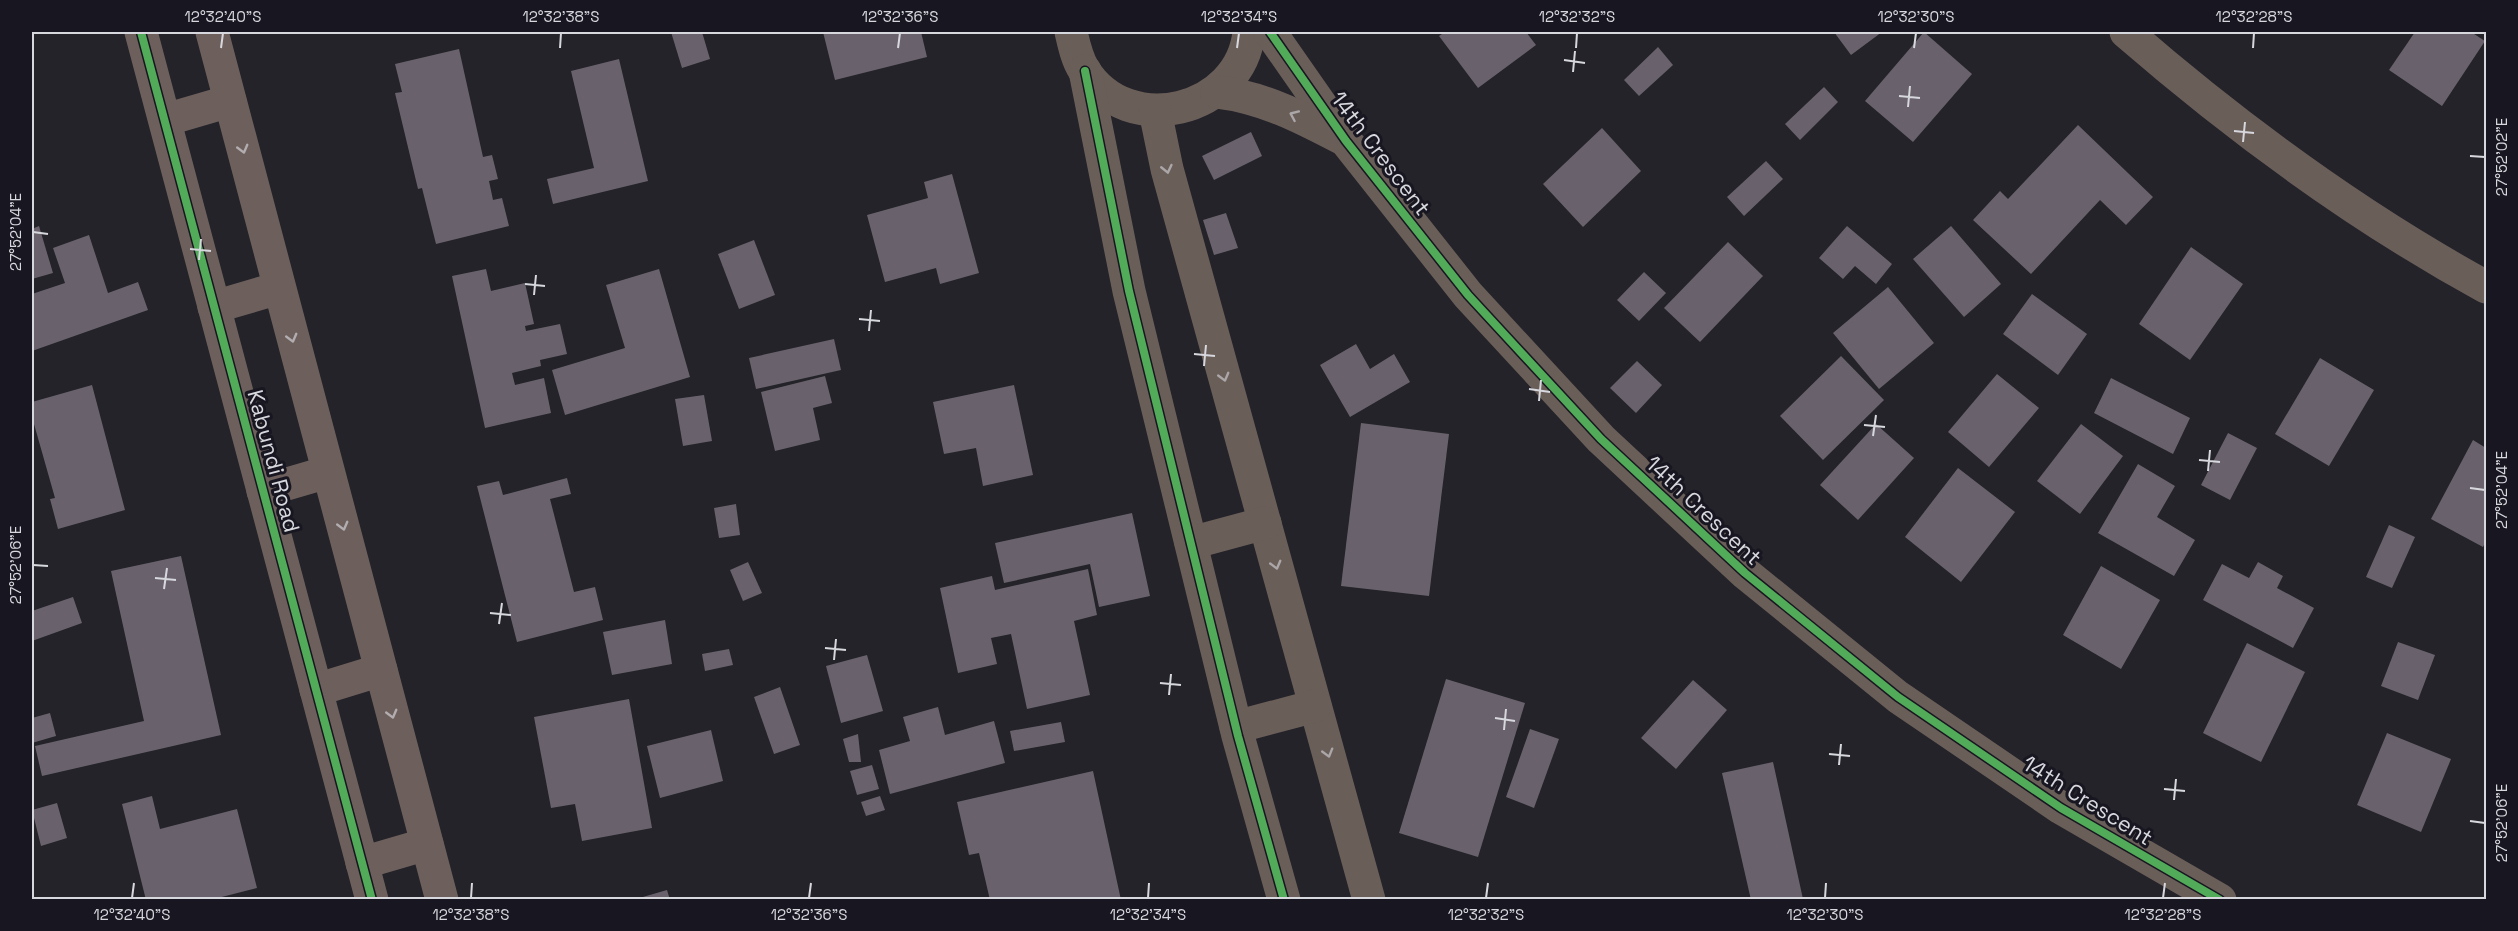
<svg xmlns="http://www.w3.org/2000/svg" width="2518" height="931" viewBox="0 0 2518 931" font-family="'Space Grotesk',sans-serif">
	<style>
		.building { fill: #69626c }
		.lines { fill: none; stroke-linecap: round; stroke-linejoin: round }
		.street { stroke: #6a5e59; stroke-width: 33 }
		.secondary { stroke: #6d605c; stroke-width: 33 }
		.cycleway-casing { stroke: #181721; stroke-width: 11 }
		.cycleway { stroke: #51ab58; stroke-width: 8 }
		.oneway { stroke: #aba7a9 }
		.oneway2 { stroke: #b2adb0 }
		.ticks { fill: none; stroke: #d7d7de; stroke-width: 2 }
		.labels { text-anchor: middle; stroke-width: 6; stroke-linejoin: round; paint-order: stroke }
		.street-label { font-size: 22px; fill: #d7d7de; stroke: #181721 }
		.neatline { fill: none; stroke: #d7d7de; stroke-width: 2 }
		.ticks-label { font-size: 15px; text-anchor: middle; fill: #d7d7de }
	</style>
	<rect width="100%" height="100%" fill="#232329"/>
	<g class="building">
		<polygon points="671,32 702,32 710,59 682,68"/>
		<polygon points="823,32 921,32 927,57 835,80"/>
		<polygon points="1445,32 1526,32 1536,45 1478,88 1439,36"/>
		<polygon points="1834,32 1882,32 1851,55"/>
		<polygon points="1924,32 1972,74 1913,142 1865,101"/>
		<polygon points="2415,32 2471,32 2485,41 2442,106 2389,70"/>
		<polygon points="1658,47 1673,65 1639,96 1624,80"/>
		<polygon points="459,49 483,157 492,155 498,179 489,181 493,200 502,198 509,226 436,244 422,188 418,189 395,93 402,92 395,64"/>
		<polygon points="619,59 648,181 553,204 547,179 594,168 571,71"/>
		<polygon points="1824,87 1838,102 1800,140 1785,124"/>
		<polygon points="2078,125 2153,197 2126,225 2100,200 2031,274 1973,220 2000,191 2008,199"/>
		<polygon points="1602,128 1641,171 1583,227 1543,184"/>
		<polygon points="1251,132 1262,156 1214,180 1202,156"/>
		<polygon points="1766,161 1783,179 1744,216 1727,197"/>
		<polygon points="952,174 979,273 940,284 936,268 885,282 867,215 928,198 924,182"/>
		<polygon points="1226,213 1238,248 1214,255 1203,220"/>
		<polygon points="39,226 53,273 32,279 32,229"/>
		<polygon points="1847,226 1892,264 1876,284 1855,266 1843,279 1819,258"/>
		<polygon points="1951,226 2001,284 1964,317 1913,259"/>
		<polygon points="89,235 108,293 138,282 148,310 32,351 32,294 65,283 53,248"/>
		<polygon points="754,240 775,295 739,309 718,254"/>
		<polygon points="1728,242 1763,276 1700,342 1664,308"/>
		<polygon points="2191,247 2243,284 2190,360 2139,324"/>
		<polygon points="486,269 491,291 525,283 534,324 525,326 526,331 560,324 567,354 540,360 541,366 512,373 515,385 544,378 551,413 485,428 452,276"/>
		<polygon points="659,269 690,377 565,415 552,370 625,348 606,285"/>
		<polygon points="1644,272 1666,293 1639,321 1617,300"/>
		<polygon points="1888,287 1934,343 1879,389 1833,333"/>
		<polygon points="2032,294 2087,334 2058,375 2003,334"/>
		<polygon points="834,339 841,370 756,389 749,358"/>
		<polygon points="1356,344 1370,369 1394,354 1410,382 1350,417 1320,365"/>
		<polygon points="1841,356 1884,400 1823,460 1780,416"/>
		<polygon points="2320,358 2374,390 2329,466 2275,434"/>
		<polygon points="1637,361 1662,385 1636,413 1610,388"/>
		<polygon points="1997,374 2039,408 1989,467 1948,432"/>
		<polygon points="825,376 832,403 813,408 820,440 775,451 761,392"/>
		<polygon points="2111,378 2190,418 2173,454 2094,413"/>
		<polygon points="92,385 125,510 58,529 50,499 55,498 32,417 32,402"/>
		<polygon points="1014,385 1033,475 983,486 976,448 944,454 933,402"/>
		<polygon points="704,395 712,441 683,446 675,399"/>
		<polygon points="1361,423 1449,434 1429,596 1341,586"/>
		<polygon points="1876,424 1914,458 1858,520 1820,485"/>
		<polygon points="2081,424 2123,456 2080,514 2037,481"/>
		<polygon points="2228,433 2257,448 2230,500 2201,485"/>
		<polygon points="2473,440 2486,448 2486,541 2483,547 2431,519"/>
		<polygon points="2138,464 2175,486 2157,517 2195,540 2174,576 2098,533"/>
		<polygon points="1958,468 2015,512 1961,582 1905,537"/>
		<polygon points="567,478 571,494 550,499 574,592 595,587 603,620 517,642 477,486 499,481 503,495"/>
		<polygon points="736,504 740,535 719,538 714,508"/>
		<polygon points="1132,513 1150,596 1099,607 1090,564 1004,583 995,543"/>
		<polygon points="2389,525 2415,537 2392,588 2366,577"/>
		<polygon points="181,556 221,735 42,776 35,746 144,721 111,571"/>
		<polygon points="748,562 762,593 743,601 730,570"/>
		<polygon points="2258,562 2283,576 2277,588 2314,608 2293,648 2203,600 2222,564 2249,578"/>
		<polygon points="2101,566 2160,600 2121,669 2063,635"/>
		<polygon points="1088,569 1097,615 1074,621 1090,695 1027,709 1011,634 991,638 997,664 958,673 940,588 992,576 995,590"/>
		<polygon points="73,597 82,623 32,641 32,611"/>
		<polygon points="665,620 672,664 612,675 603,632"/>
		<polygon points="2398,642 2435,655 2418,700 2381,686"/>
		<polygon points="2247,643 2305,672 2261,762 2203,733"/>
		<polygon points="729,649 733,665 705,671 702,654"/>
		<polygon points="867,655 883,711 841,723 826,666"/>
		<polygon points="1446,679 1525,703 1478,857 1399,833"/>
		<polygon points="1693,680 1727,710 1676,769 1641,738"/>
		<polygon points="780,687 800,745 774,754 754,697"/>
		<polygon points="629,699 652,828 582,841 575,804 551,808 534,717"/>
		<polygon points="938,707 945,735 994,721 1005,763 890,794 879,750 910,741 903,717"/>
		<polygon points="50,713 56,736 32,743 32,718"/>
		<polygon points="1061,722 1065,742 1014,751 1010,731"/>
		<polygon points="1530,729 1559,739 1534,808 1506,797"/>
		<polygon points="711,730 723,781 660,798 647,746"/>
		<polygon points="2387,733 2451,759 2421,832 2357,805"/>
		<polygon points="858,734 861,762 849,762 843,739"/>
		<polygon points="1773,762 1803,899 1799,900 1751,900 1722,773"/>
		<polygon points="872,765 879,789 857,795 850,771"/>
		<polygon points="1093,771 1121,900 990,900 979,853 969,855 957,802"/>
		<polygon points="152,796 160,829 237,809 257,888 210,900 146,900 122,804"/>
		<polygon points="880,796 885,810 866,816 861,802"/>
		<polygon points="57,803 67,838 41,846 32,810"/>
		<polygon points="667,890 670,900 637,900 636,899"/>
	</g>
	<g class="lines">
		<g class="street">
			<path d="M1071 32C1074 45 1077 59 1084 70 1128 140 1241 112 1249 32"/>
			<polyline points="1270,32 1346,141 1468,295 1601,439 1745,573 1898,697 2061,808 2220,900"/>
			<path d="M2126 32C2238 129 2356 216 2486 287"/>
			<polyline points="1085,71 1129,291 1238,736 1284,900"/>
			<path d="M1217 92C1262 97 1301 117 1341 138"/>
			<polyline points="1155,111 1167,169 1369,900"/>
			<polyline points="1191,543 1265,523"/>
			<polyline points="1236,727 1315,706"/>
		</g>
		<g class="secondary">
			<polyline points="141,32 372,900"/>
			<polyline points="212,32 442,900"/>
			<polyline points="165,120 230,101"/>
			<polyline points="214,307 279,288"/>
			<polyline points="263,491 328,472"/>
			<polyline points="316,690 381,670"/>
			<polyline points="362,863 427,844"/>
		</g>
		<defs>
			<g id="cycleway">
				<polyline points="141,32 372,900"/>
				<polyline points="1270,32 1346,141 1468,295 1601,439 1745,573 1898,697 2061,808 2220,900"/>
				<polyline points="1085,71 1129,291 1238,736 1284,900"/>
			</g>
		</defs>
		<use href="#cycleway" class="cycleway-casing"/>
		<use href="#cycleway" class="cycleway"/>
	</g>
	<defs><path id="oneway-chevron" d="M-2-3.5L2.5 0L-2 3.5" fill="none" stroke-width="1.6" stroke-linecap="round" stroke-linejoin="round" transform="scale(1.5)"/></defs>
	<g class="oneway">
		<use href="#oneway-chevron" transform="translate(1294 115) rotate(-156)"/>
		<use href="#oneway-chevron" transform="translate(1167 169) rotate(77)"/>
		<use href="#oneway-chevron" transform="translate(1224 377) rotate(75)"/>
		<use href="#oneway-chevron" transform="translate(1276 565) rotate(75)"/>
		<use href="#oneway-chevron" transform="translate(1328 753) rotate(74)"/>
	</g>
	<g class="oneway2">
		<use href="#oneway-chevron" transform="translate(243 149) rotate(75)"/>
		<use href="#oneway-chevron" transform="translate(292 338) rotate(75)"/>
		<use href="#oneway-chevron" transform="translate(343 526) rotate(75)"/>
		<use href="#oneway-chevron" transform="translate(392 714) rotate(75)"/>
	</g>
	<path class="ticks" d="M221 48 223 33M560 48 561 33M898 48 900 33M1237 48 1239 33M1576 48 1577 33M1914 48 1916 33M2253 48 2254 33M1564 60 1585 63M1573 72 1575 51M1899 96 1920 98M1908 107 1910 86M2234 131 2254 133M2243 142 2245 122M2470 156 2485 157M33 232 48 234M190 249 211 251M199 260 201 239M525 284 545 286M534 295 536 275M859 319 880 321M869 331 871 310M1194 354 1215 356M1204 366 1206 345M1529 389 1550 392M1539 401 1541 380M1864 425 1885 427M1873 436 1876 415M2199 460 2220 462M2208 471 2210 450M2470 488 2485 490M33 565 48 566M155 578 176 580M164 589 167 568M490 613 511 615M499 624 502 603M825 648 846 650M834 660 836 639M1160 683 1181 685M1169 695 1171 674M1495 718 1515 721M1504 730 1506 709M1829 754 1850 756M1839 765 1841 744M2164 789 2185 791M2174 800 2176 779M2470 821 2485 823M132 898 134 883M471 898 472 883M809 898 811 883M1148 898 1149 883M1486 898 1488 883M1825 898 1826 883M2163 898 2165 883"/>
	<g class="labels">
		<g class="street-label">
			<text transform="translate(1381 153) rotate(53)" y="8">14th Crescent</text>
			<text transform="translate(274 461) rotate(75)" y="8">Kabundi Road</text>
			<text transform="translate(1704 510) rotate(43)" y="8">14th Crescent</text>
			<text transform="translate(2088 800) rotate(32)" y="8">14th Crescent</text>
		</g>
	</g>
	<rect width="2518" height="931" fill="none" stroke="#181721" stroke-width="66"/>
	<rect x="33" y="33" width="2452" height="865" class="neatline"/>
	<g class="ticks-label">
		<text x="223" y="22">12°32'40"S</text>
		<text x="561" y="22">12°32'38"S</text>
		<text x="900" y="22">12°32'36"S</text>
		<text x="1239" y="22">12°32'34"S</text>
		<text x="1577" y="22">12°32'32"S</text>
		<text x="1916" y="22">12°32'30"S</text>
		<text x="2254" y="22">12°32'28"S</text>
		<text transform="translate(2502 157) rotate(-90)" y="5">27°52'02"E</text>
		<text transform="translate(16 232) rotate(-90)" y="5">27°52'04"E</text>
		<text transform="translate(2502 490) rotate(-90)" y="5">27°52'04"E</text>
		<text transform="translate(16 565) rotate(-90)" y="5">27°52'06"E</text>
		<text transform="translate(2502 823) rotate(-90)" y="5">27°52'06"E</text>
		<text x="132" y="920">12°32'40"S</text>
		<text x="471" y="920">12°32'38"S</text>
		<text x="809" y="920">12°32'36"S</text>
		<text x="1148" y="920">12°32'34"S</text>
		<text x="1486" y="920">12°32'32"S</text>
		<text x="1825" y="920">12°32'30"S</text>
		<text x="2163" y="920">12°32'28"S</text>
	</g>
</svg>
